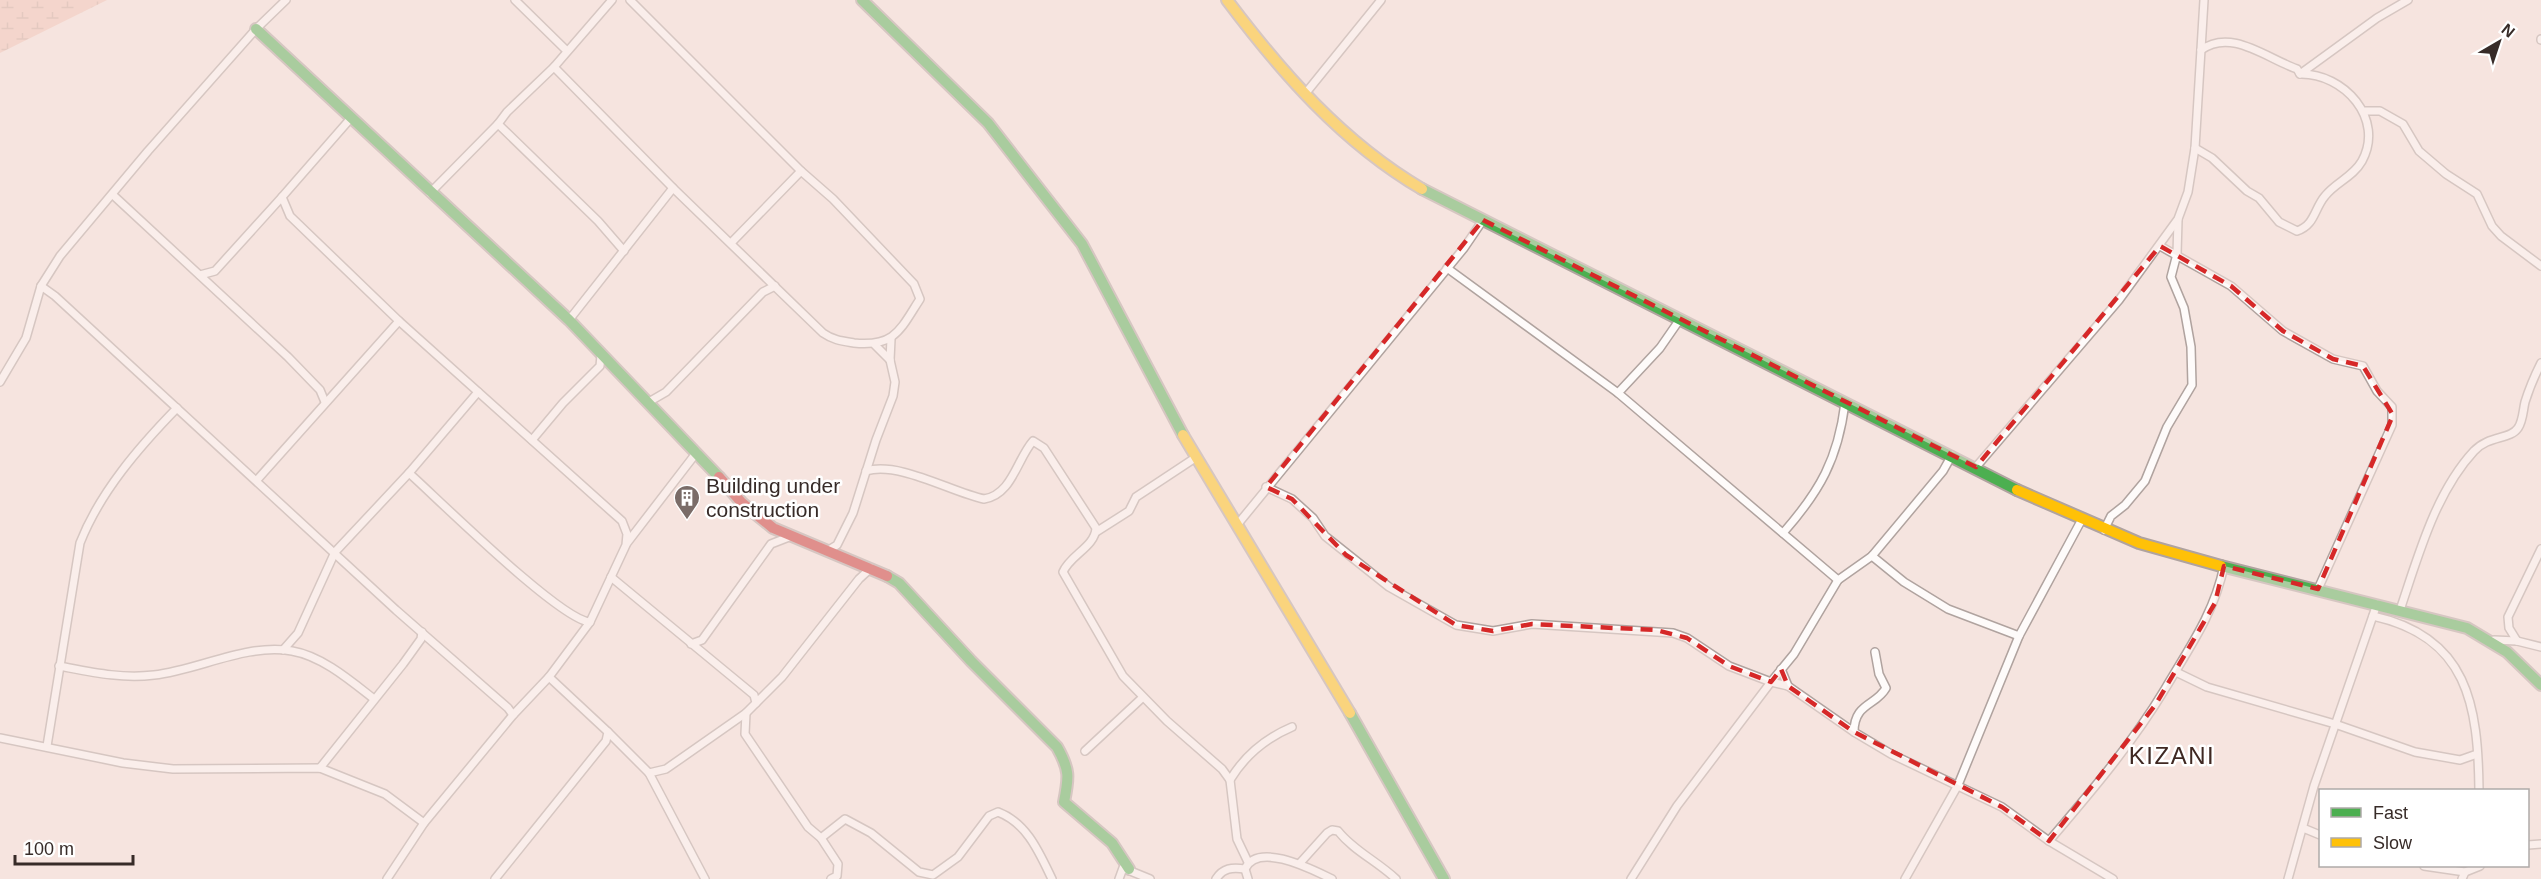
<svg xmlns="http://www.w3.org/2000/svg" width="2541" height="879" viewBox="0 0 2541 879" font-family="Helvetica,sans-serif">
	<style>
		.wetland { fill: url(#wetland-marsh) }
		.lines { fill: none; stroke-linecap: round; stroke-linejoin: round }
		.street-casing { stroke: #b0a39f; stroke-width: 10 }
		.fast-casing { stroke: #b0a39f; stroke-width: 14 }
		.slow-casing { stroke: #b0a39f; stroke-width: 14 }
		.jam-casing { stroke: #b0a39f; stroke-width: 14 }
		.street { stroke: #fefbfa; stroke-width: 7 }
		.fast { stroke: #4caf50; stroke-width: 10 }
		.slow { stroke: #ffc107; stroke-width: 10 }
		.jam { stroke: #c62828; stroke-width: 10 }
		.marked { fill: none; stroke: #d62828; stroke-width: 4.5; stroke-dasharray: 12 8; stroke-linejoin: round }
		.labels { text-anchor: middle; stroke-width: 5; stroke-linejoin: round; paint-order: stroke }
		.poi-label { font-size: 21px; fill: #372b28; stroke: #fff; text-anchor: start }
		.quarter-label { font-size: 24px; letter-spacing: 1.5px; fill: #3f2822; stroke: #fff }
	</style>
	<defs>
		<pattern id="wetland-marsh" width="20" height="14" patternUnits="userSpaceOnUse" patternTransform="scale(1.5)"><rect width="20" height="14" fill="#f1c4b6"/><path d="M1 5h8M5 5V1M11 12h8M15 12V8" fill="none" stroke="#cfa99c"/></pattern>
	</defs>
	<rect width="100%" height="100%" fill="#f5e4df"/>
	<polygon class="wetland" points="0,0 107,0 0,53"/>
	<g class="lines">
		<defs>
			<g id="street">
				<polyline points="515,0 566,50"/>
				<polyline points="2541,40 2541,39"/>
				<path d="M554 67 673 188 823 333C833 340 842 341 854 343 895 347 900 330 920 299L914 284 833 199 801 171 630 0"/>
				<polyline points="2300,74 2377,18 2408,0"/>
				<polyline points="1305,94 1381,0"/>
				<polyline points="2365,111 2380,111 2403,124 2419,151 2446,174 2477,194 2492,226 2501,236 2541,266"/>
				<polyline points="351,118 282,197 290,216 399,321 622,521 627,534 626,545 590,622 549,677 513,715 424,823 387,879"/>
				<polyline points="498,124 598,221 624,251"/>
				<path d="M2195 148 2212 158 2247 191 2259 198 2279 222 2297 231C2315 225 2314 209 2325 196 2336 182 2353 177 2362 161 2385 119 2344 73 2300 74L2297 69C2266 58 2231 28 2201 50"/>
				<polyline points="430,193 498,124 507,112 554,67 612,0"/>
				<polyline points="113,195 288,357 320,390 325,402"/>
				<polyline points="731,243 801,171"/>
				<polyline points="2160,246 2231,286 2283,331 2333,359 2363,366 2377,391 2392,407 2392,425 2318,589"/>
				<polyline points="1447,268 1618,393 1838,580"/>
				<polyline points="200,275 215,271 282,197"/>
				<polyline points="41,286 55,296 396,610 508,708 513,715"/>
				<polyline points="569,320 673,188"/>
				<polyline points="875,345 890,360"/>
				<polyline points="0,382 26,338 41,286 60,256 148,151 256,29 286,0"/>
				<polyline points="1618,393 1660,348 1678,322"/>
				<polyline points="647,403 666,392 763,292 775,286"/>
				<polyline points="532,440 563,403 600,366 601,355"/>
				<polyline points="1976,467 2119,300 2178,219 2188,192 2195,148 2204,0"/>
				<path d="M866 471C899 461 951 492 984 499 1012 495 1017 459 1033 441L1044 448 1096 528C1095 547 1070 555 1063 572L1123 676 1167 721 1222 769 1230 780 1237 839 1248 862"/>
				<path d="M409 473C438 499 560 620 590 622"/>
				<polyline points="257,480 399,321"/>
				<polyline points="1266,487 1292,499 1313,518 1325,536 1389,587 1456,625 1493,631 1532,624 1673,633 1687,638 1729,666 1771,682 1794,654 1838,580 1872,556 1943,471 1952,455"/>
				<polyline points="1237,525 1464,248 1483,220"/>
				<polyline points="2104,530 2111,516 2125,505 2145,481 2167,427 2192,385 2191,347 2184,308 2171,277 2177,254 2178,220"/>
				<polyline points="1096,532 1129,511 1136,497 1195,458"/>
				<path d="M1783 533C1820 491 1838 459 1845 403"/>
				<polyline points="627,543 697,452"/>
				<polyline points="827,551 837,545 853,513 876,440 893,396 895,382 890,360 891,339"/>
				<polyline points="1872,556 1904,582 1948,609 2019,636"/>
				<path d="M611 577 754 695 756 703 746 713 745 734 808 827 821 838 845 819 871 833 919 872 933 875 958 857 989 816 998 812C1027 823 1039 852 1052 879"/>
				<path d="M2400 610C2418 557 2435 493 2474 451 2489 435 2510 440 2518 428 2523 421 2523 410 2525 402 2529 389 2535 375 2541 363"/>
				<path d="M2373 616C2468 637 2478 705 2479 790"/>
				<polyline points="2494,640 2517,641 2541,647"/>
				<polyline points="2517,641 2509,628 2508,617 2541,549"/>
				<polyline points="691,644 702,640 771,544 789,537"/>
				<polyline points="283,650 298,633 335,552 409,473 478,392"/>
				<path d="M1875 652 1879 674 1886 688C1876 706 1854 703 1854 732L1891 754 2002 807 2049 841 2113 879"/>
				<path d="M59 666C91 672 121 679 154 675 199 670 246 643 292 651 322 656 351 681 374 699"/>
				<polyline points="1781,669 1788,686"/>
				<polyline points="2176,672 2207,687 2335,724 2415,752 2460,760 2477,754"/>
				<polyline points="756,703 782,677 859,579 871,568"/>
				<polyline points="608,732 649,773 666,769 746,713"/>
				<polyline points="0,738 123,763 173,769 320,768 385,794 424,823"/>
				<path d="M47 746 80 543C100 492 139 447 177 408"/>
				<polyline points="1085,751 1142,698"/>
				<polyline points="320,768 403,664 421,639 422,632"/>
				<polyline points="649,773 705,879"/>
				<path d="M1230 780C1245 755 1266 738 1292 727"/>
				<polyline points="2303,828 2320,835"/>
				<polyline points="821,838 838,864 837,876 831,879"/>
				<path d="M2049 841C2090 793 2132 744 2165 689 2189 648 2214 614 2224 566"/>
				<polyline points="2528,845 2541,844"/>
				<path d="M1300 863 1327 833 1332 830 1338 831C1354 851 1377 861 1396 879"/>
				<polyline points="2424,866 2465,872"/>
				<polyline points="1245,869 1248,879"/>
				<polyline points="495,879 606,741 608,732 549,677"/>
				<polyline points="1119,879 1123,868 1150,879"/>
				<path d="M1216 879C1223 868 1232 867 1245 869 1258 841 1313 870 1332 879"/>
				<polyline points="1631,879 1677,806 1771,682 1788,686 1854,732"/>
				<polyline points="1905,879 1958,785 2019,636 2081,521"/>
				<polyline points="2288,879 2314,786 2377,604"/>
				<polyline points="2462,879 2465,872 2480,866"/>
			</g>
			<g id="fast">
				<polyline points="862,0 988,123 1082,244 1183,435"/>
				<polyline points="256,29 569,320 719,477"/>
				<polyline points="1422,189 2017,490"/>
				<polyline points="2221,566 2467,628 2507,652 2541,685"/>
				<path d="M887 576 899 583 971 661 1057 747C1070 770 1069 777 1064 802L1112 843 1129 869"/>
				<polyline points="1350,713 1444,879"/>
			</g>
			<g id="slow">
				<path d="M1227 0C1282 73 1342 142 1422 189"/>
				<polyline points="1183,435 1350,713"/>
				<polyline points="2017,490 2139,543 2221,566"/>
			</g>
			<polyline id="jam" points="719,477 742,503 773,528 887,576"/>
		</defs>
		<use href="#street" class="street-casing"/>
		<use href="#fast" class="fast-casing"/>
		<use href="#slow" class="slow-casing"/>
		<use href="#jam" class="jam-casing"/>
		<use href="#street" class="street"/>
		<use href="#fast" class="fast"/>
		<use href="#slow" class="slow"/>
		<use href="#jam" class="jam"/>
	</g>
	<path d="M0 0H2541V879H0ZM1483 220 1976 467 2160 246 2231 286 2283 331 2333 359 2363 366 2393 415 2318 589 2224 566 2215 603 2156 704 2049 841 2002 807 1854 732 1788 686 1781 669 1771 682 1729 666 1687 638 1656 630 1532 624 1493 631 1456 625 1346 555 1292 499 1266 487Z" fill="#f5e4df" fill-opacity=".55" fill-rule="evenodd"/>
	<path class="marked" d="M1483 220 1976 467 2160 246 2231 286 2283 331 2333 359 2363 366 2393 415 2318 589 2224 566 2215 603 2156 704 2049 841 2002 807 1854 732 1788 686 1781 669 1771 682 1729 666 1687 638 1656 630 1532 624 1493 631 1456 625 1346 555 1292 499 1266 487Z"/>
	<defs>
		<symbol id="building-pin" viewBox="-11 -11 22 30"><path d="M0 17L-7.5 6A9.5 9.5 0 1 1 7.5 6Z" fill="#7a6c68" stroke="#fff"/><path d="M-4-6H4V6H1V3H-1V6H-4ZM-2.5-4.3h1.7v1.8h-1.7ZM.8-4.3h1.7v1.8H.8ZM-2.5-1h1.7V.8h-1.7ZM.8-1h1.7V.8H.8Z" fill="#fff"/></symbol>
	</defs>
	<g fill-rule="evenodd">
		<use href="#building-pin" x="672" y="483" width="30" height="40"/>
	</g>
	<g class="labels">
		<g class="poi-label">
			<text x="706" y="493">Building under<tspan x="706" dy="24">construction</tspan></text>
		</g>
		<g class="quarter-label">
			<text x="2172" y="764">KIZANI</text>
		</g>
	</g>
	<rect x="2319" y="789" width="210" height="78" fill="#ffffff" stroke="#afaaa9" stroke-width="1.5"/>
	<rect x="2331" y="808" width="30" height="9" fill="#4caf50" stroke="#afaaa9" stroke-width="1.5"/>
	<text x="2373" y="819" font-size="18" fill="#372b28">Fast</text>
	<rect x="2331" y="838" width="30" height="9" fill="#ffc107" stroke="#afaaa9" stroke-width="1.5"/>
	<text x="2373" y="849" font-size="18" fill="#372b28">Slow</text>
	<g transform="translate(2499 42) rotate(39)" stroke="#ffffff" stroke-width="4.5" paint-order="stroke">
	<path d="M0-4.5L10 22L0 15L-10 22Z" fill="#372b28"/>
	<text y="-9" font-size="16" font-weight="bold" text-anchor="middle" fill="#372b28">N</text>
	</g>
	<path d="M15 855v9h118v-9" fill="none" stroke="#372b28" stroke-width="3"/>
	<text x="24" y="855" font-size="18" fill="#372b28" stroke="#ffffff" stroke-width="4.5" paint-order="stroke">100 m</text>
</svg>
